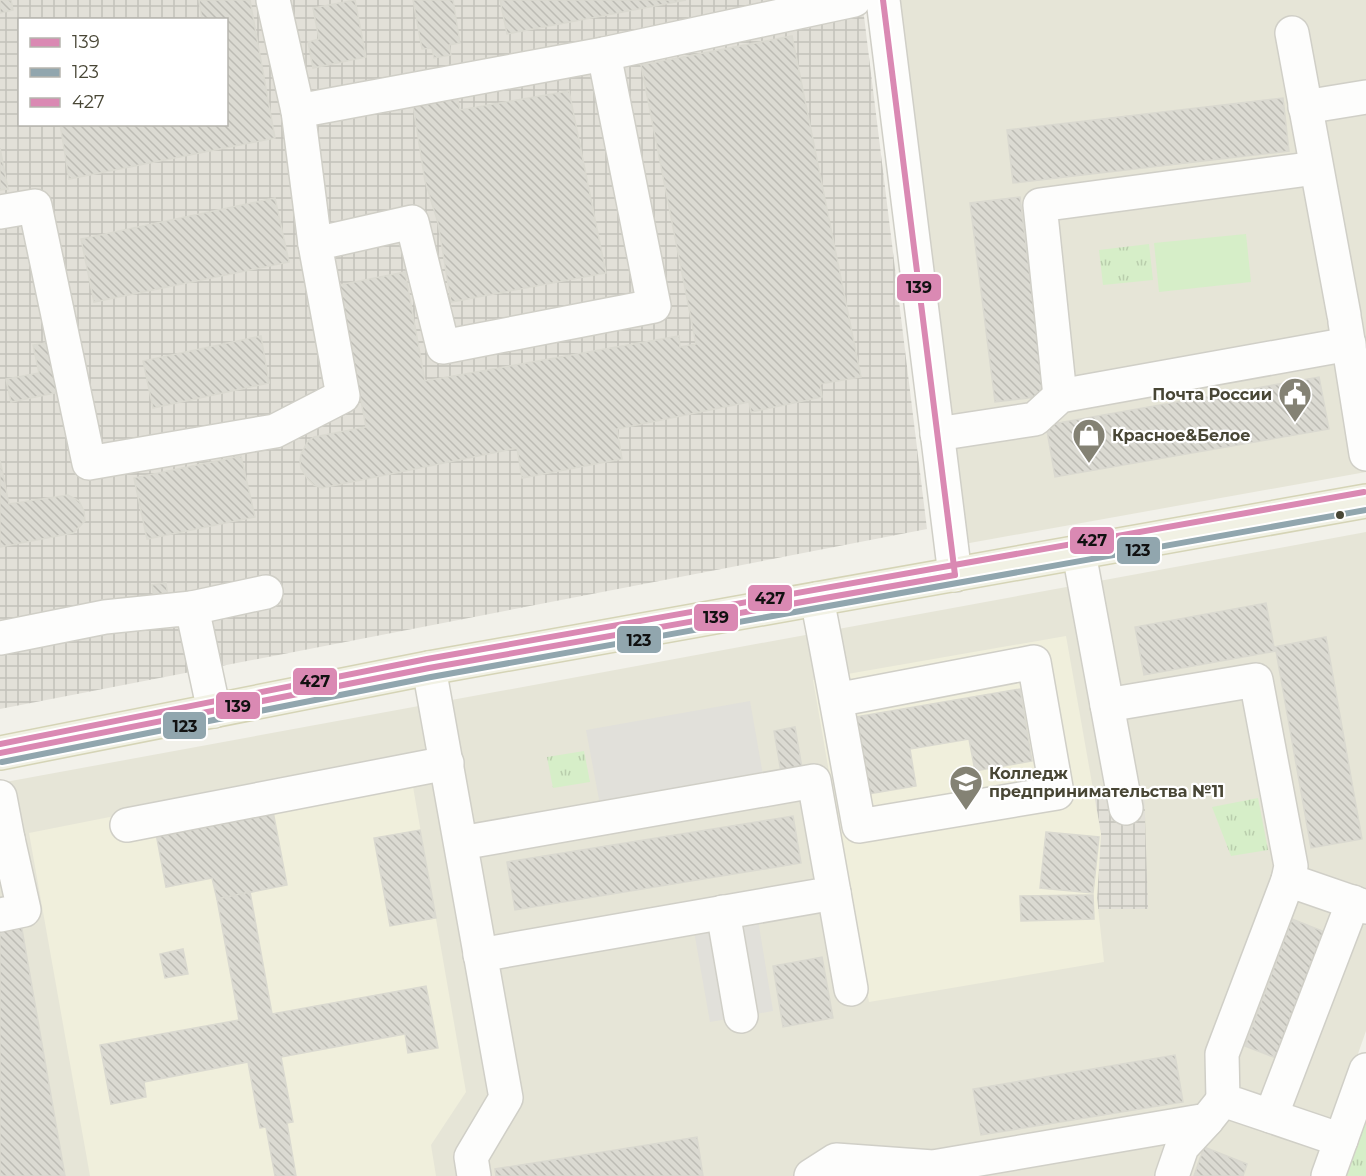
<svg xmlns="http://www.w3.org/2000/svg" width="1366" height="1176" viewBox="0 0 1366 1176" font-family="Montserrat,sans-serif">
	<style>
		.residential { fill: #e6e5d7 }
		.industrial { fill: url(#industrial-grid); fill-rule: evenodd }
		.education { fill: #f0efdc }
		.grass { fill: url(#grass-tufts) }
		.pitch { fill: #d6eec8 }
		.parking { fill: #e1e0da }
		.building { fill: url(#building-back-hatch); stroke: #dad9d0; stroke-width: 1.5 }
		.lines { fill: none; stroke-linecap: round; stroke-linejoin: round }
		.minor-casing { stroke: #d0cfc7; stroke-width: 36 }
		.major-casing { stroke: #d5d4b6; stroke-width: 36 }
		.minor { stroke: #fdfdfc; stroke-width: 33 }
		.major { stroke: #f1f1e4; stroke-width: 33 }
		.bus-1-casing { stroke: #fff; stroke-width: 10 }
		.bus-2-casing { stroke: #fff; stroke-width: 10 }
		.bus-3-casing { stroke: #fff; stroke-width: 10 }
		.bus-1 { stroke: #da89b3; stroke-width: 6 }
		.bus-2 { stroke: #91a6ae; stroke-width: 6 }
		.bus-3 { stroke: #da89b3; stroke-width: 6 }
		.bus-dot { fill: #484635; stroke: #fff; stroke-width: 2 }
		.labels { text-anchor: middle; stroke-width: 4.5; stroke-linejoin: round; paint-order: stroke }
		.poi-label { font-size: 16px; font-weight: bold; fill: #484635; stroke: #fff; text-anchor: start }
		.line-badge { stroke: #fff; stroke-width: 2 }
		.pale-badge-label { font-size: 16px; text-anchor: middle; font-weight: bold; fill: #111 }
	</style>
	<defs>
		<pattern id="industrial-grid" width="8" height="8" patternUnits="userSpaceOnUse" patternTransform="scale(1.5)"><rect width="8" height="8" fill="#e2e0d8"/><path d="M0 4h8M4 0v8" fill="none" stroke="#c3c2ba"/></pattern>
		<pattern id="grass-tufts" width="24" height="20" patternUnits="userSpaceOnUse" patternTransform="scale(1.5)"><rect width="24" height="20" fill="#d6eec8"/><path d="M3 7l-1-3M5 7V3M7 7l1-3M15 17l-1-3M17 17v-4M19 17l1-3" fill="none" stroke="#b9cdac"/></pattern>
		<pattern id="building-back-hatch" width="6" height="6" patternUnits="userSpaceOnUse" patternTransform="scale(1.5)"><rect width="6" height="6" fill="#dbdad2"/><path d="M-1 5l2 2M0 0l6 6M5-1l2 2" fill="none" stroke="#bdbcb5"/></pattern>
	</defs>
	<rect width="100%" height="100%" fill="#f2f1ea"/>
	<g class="residential">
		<polygon points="896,0 1366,0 1366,472 964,544"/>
		<polygon points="1366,532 1366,1031 1315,1176 0,1176 0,783"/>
	</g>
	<g class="industrial">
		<path d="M0 0H862L927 529 0 709ZM20 20H226V124H20Z"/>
		<polygon points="1144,786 1148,909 1098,909 1097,898 1101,834 1093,787"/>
	</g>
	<g class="education">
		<polygon points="1066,636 1101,834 1097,898 1104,962 869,1002 813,680"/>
		<polygon points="408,758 466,1092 431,1145 436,1176 90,1176 29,833"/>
	</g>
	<g class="grass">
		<polygon points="1149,244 1153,280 1103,285 1099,250"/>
		<polygon points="584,751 590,782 553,788 547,757"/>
		<polygon points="1258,798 1268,850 1231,856 1212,807"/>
		<polygon points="1366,1113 1366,1176 1344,1176"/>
	</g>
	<polygon class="pitch" points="1246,234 1251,282 1159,292 1154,243"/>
	<g class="parking">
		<polygon points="750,701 764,781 601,810 586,730"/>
		<polygon points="758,920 773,1011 710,1022 694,931"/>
	</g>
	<g class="building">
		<polygon points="0,0 11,0 13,10 0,13"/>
		<polygon points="199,0 250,0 275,138 69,179 60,124 226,124 226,20 202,20"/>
		<polygon points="355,0 366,57 313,68 308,42 319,39 313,8"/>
		<polygon points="413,0 453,0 460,43 449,45 451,55 434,58 432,48 422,49"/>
		<polygon points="500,0 686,0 507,34"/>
		<polygon points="792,36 861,377 820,384 822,397 751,412 749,402 617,429 622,459 522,478 517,448 322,488 314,485 307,478 301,468 300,461 301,454 308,441 314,437 366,427 339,285 405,272 425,381 679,336 680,347 696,344 641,65"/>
		<polygon points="569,91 606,273 451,302 438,223 425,181 413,105 457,96 460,110"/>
		<polygon points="1283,98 1289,151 1013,183 1007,130"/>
		<polygon points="0,148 8,189 0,190"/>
		<polygon points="1020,197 1045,396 995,402 970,203"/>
		<polygon points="275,198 289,262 94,302 81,239"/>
		<polygon points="261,336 269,383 153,408 143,361"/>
		<polygon points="50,342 60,392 11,402 6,379 39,373 33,345"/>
		<polygon points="1319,377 1329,429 1055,477 1046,425"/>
		<polygon points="241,456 255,517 147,539 134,478"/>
		<polygon points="0,460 9,504 68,495 79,501 84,511 85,521 73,533 0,547"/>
		<polygon points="166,583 168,597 154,599 152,585"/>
		<polygon points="1266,603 1274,647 1326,637 1362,839 1311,848 1276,651 1144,675 1135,627"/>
		<polygon points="1020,689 1032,761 975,771 969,739 910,749 916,786 863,795 849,718"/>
		<polygon points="795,727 802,768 781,772 774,731"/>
		<polygon points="272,806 287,885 217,899 212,878 166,887 155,828"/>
		<polygon points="793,816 801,863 515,910 507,862"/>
		<polygon points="420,830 436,918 390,926 374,838"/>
		<polygon points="1046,832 1099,837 1093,893 1040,888"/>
		<polygon points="250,892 272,1014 426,986 438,1048 408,1053 405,1034 281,1057 293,1122 287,1123 296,1176 275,1176 266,1127 260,1128 248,1062 144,1082 146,1097 111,1104 100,1045 239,1020 217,899"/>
		<polygon points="1093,895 1094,919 1021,921 1020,896"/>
		<polygon points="20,918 65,1176 0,1176 0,922"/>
		<polygon points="1292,919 1332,935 1284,1061 1245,1046"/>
		<polygon points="183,949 188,974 165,978 160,954"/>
		<polygon points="822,957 833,1018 783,1027 773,966"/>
		<polygon points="1175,1055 1183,1102 981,1135 973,1089"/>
		<polygon points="697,1137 703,1176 496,1176 495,1169"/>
		<polygon points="1204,1147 1247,1164 1243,1176 1194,1176"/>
	</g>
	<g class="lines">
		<defs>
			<g id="minor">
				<polyline points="273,0 298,111"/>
				<polyline points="883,0 955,575"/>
				<polyline points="1292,33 1344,315"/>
				<polyline points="1305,107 1366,97"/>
				<polyline points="0,212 35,206 89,463 275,431 343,396 315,244 412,222 443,347 654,306 604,54"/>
				<polyline points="315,244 298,111 604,54 854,0"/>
				<polyline points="1345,322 1366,454"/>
				<polyline points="1060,396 1040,205 1316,168"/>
				<polyline points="937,434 1035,419 1060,396 1349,344"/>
				<polyline points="1079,553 1126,808"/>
				<path d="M817 599C832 674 845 750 859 826L1057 793 1034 662 836 700"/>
				<polyline points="192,608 266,592"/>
				<polyline points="0,638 105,617 192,608 214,711"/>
				<polyline points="429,668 506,1098 471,1157 474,1176"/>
				<polyline points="1107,705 1256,680 1291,866 1288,880"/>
				<polyline points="0,797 8,839 0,840"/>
				<polyline points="127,825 447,763"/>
				<polyline points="461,843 814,781 834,893 480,955"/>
				<polyline points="834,893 851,989"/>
				<polyline points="723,912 741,1016"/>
				<polyline points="0,915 24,910 8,839"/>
				<polyline points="1271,1116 1353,902"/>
				<polyline points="1341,1140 1223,1100 1222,1054 1288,880 1366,907"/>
				<polyline points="811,1176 836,1160 933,1167 1207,1120 1223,1100"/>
				<polyline points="1172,1176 1182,1147 1207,1120"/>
				<polyline points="1328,1176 1366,1070"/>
			</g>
			<polyline id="major" points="0,753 429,668 1366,501"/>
		</defs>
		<use href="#minor" class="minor-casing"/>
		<use href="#major" class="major-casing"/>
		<use href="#minor" class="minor"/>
		<use href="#major" class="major"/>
		<defs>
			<g id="bus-1">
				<polyline points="883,0 955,575"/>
				<polyline points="0,753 429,668 955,575"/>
			</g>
			<polyline id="bus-2" points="2,762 431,677 1366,510"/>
			<polyline id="bus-3" points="0,744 427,659 1364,492"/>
		</defs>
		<use href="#bus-1" class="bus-1-casing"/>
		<use href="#bus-2" class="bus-2-casing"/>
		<use href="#bus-3" class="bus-3-casing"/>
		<use href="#bus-1" class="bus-1"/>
		<use href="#bus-2" class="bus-2"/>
		<use href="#bus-3" class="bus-3"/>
	</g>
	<defs>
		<symbol id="civic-pin" viewBox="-11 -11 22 30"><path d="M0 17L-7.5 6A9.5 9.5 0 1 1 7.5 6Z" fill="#848274" stroke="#fff"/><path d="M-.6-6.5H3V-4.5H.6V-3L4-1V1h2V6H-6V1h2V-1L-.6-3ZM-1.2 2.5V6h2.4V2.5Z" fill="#fff"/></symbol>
		<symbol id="shop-pin" viewBox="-11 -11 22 30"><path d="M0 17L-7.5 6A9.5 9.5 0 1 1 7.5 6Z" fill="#848274" stroke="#fff"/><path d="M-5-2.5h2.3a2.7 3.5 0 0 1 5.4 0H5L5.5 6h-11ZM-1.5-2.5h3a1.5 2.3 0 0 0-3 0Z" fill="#fff"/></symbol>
		<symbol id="university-pin" viewBox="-11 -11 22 30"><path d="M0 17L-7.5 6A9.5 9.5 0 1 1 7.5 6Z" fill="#848274" stroke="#fff"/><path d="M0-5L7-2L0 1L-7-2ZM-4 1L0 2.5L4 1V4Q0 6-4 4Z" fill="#fff"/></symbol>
	</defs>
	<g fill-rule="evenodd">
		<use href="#civic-pin" x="1276" y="375" width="38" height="52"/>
		<use href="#shop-pin" x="1070" y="416" width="38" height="52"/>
		<use href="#university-pin" x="947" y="763" width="38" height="52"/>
	</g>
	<circle class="bus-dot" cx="1340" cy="515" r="5"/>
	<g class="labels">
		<g class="poi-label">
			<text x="1272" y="400" text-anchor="end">Почта России</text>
			<text x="1112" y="441">Красное&amp;Белое</text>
			<text x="989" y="779">Колледж<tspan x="989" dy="18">предпринимательства №11</tspan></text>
		</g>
	</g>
	<g class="line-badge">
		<rect x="896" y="273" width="46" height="29" rx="6" fill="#da89b3"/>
		<rect x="1069" y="526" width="46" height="29" rx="6" fill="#da89b3"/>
		<rect x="1116" y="536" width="45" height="29" rx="6" fill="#91a6ae"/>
		<rect x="747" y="584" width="46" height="28" rx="6" fill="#da89b3"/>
		<rect x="693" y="603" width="46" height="29" rx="6" fill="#da89b3"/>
		<rect x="616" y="625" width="46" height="29" rx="6" fill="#91a6ae"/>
		<rect x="292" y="667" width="46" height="29" rx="6" fill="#da89b3"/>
		<rect x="215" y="691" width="46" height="29" rx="6" fill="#da89b3"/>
		<rect x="162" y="711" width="45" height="29" rx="6" fill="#91a6ae"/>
	</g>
	<g class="pale-badge-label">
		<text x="919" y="293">139</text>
		<text x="1092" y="546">427</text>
		<text x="1138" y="556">123</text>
		<text x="770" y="604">427</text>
		<text x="716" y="623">139</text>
		<text x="639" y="646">123</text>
		<text x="315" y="687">427</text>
		<text x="238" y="712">139</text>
		<text x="185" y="732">123</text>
	</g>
	<rect x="18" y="18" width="210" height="108" fill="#ffffff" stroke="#b6b5ae" stroke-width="1.5"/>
	<rect x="30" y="38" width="30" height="9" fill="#da89b3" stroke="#b6b5ae" stroke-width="1.5"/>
	<text x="72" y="48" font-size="18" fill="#484635">139</text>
	<rect x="30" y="68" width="30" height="9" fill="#91a6ae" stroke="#b6b5ae" stroke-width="1.5"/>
	<text x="72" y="78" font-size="18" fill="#484635">123</text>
	<rect x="30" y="98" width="30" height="9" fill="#da89b3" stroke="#b6b5ae" stroke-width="1.5"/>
	<text x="72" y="108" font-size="18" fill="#484635">427</text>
</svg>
